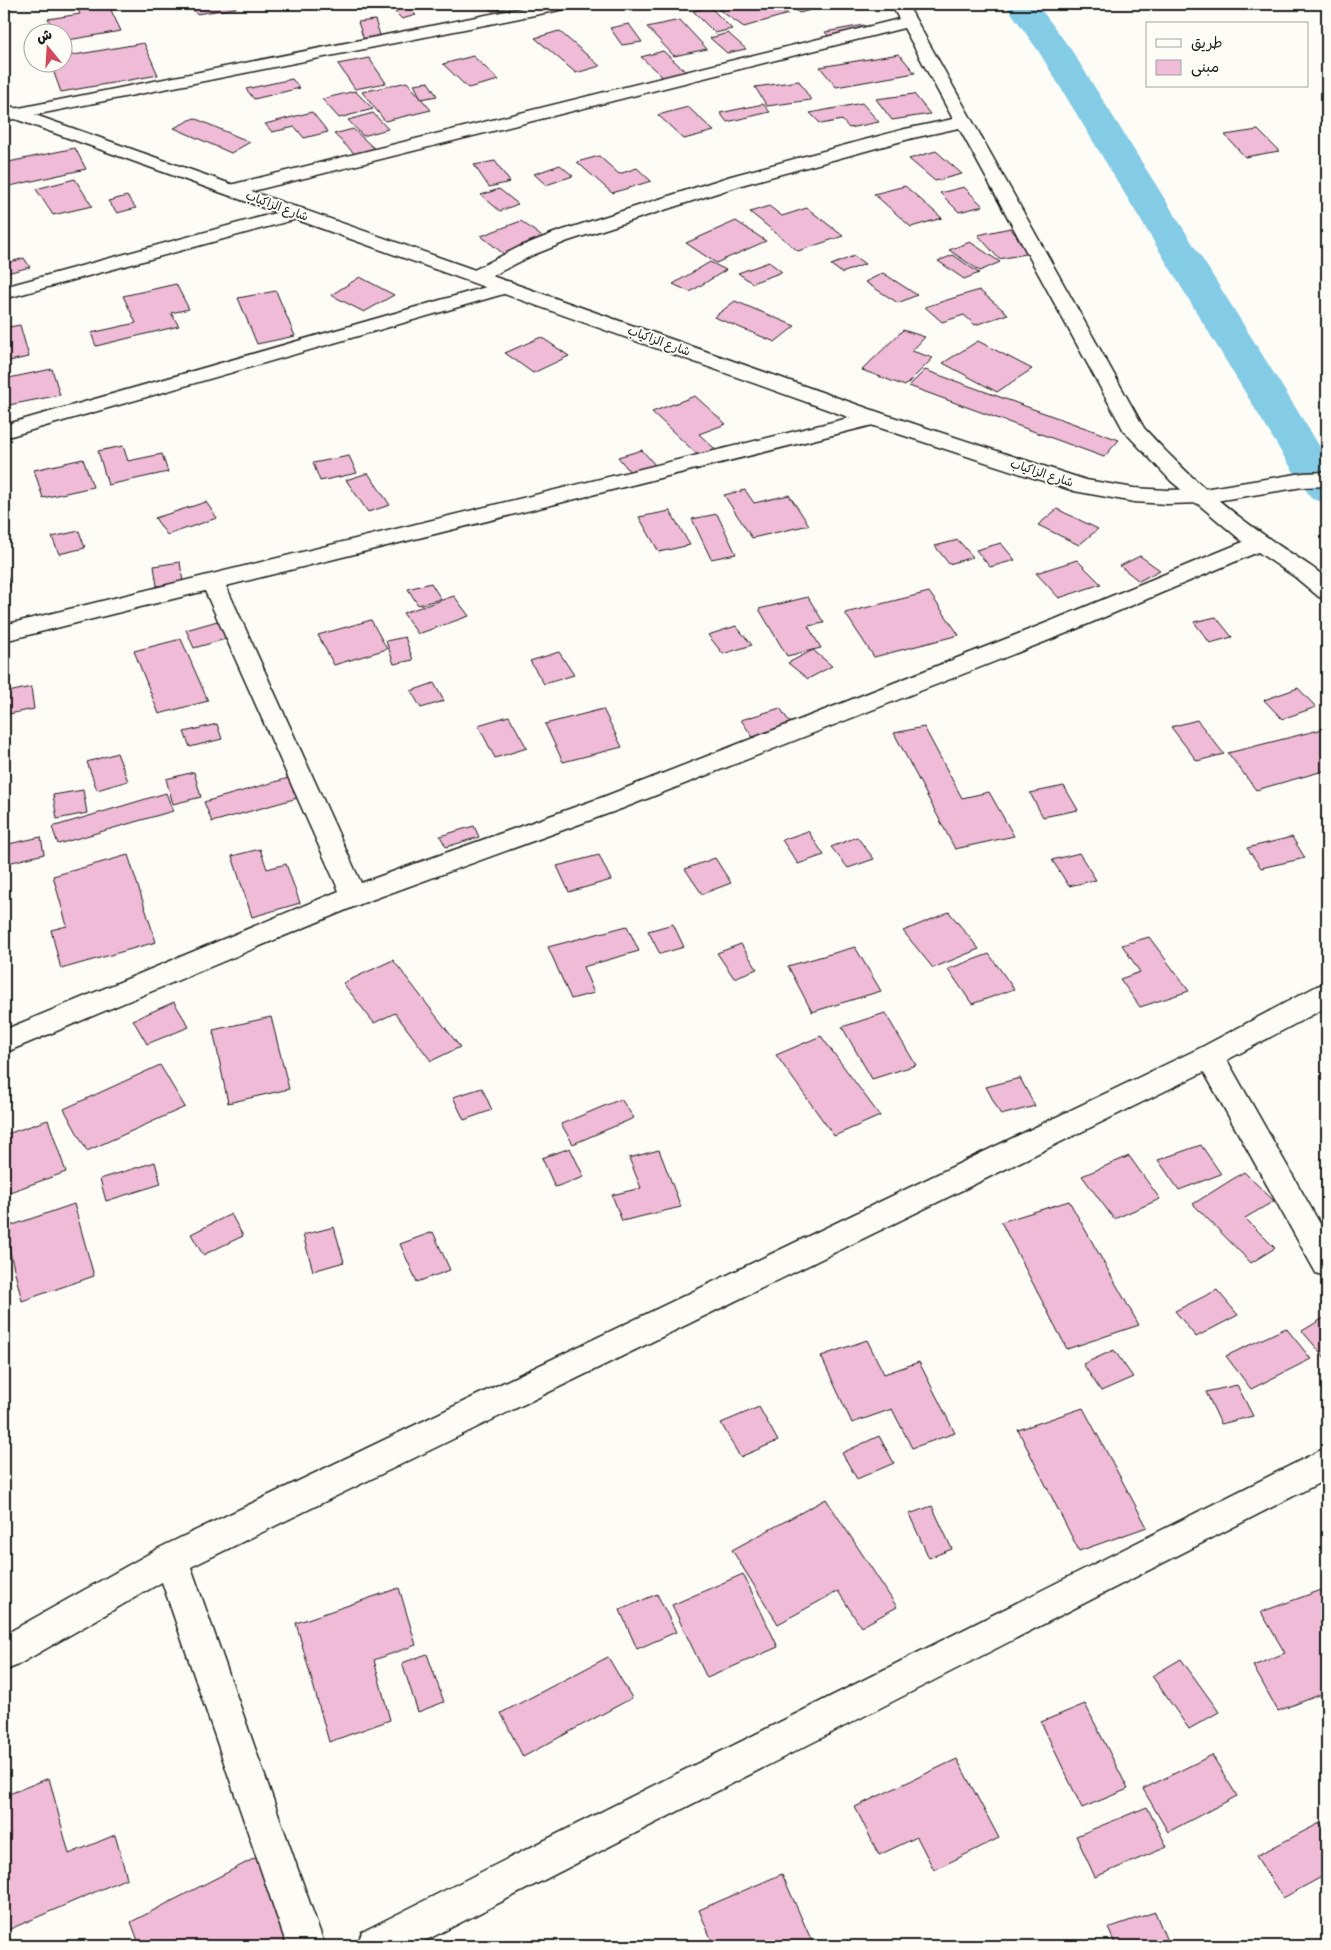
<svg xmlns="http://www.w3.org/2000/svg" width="1331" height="1950" viewBox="0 0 1331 1950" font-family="Dekko,'Playpen Sans Arabic',sans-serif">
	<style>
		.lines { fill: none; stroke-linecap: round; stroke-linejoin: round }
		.canal { fill: #84cbe5; fill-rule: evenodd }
		.building { fill: #efbbd6; stroke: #1c1c1c }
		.minor-casing { stroke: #1c1c1c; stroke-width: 3 }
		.tertiary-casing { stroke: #1c1c1c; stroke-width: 3 }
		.minor { fill: #fdfcf7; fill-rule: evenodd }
		.tertiary { fill: #fdfcf7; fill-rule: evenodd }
		.labels { text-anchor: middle; stroke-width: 4; stroke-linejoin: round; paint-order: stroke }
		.far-street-label { font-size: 12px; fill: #1c1c1c; stroke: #fdfcf7 }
	</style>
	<rect width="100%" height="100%" fill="#fdfcf7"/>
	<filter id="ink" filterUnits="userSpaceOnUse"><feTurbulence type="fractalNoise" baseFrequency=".02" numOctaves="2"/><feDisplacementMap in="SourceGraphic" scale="10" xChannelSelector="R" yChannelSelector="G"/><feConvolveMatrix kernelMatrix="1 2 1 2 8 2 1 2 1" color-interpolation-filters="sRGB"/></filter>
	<g filter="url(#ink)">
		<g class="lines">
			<polygon class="canal" points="1005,4 1037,4 1072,51 1327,458 1327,503 1312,499 1286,460 1039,52"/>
		</g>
		<g class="building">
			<polygon points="108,4 121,31 62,41 62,32 54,32 48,19 80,14 77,8"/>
			<polygon points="191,4 234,4 236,8 196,14"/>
			<polygon points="405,4 416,15 402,19 390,7"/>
			<polygon points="485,4 518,4 519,5 492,11"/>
			<polygon points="736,4 773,4 788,14 744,27 718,9"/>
			<polygon points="789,4 812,4 818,8 799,13"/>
			<polygon points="710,7 732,29 715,33 693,11"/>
			<polygon points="375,20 381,38 364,40 358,22"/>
			<polygon points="680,20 707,49 674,56 647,27"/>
			<polygon points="629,24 642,42 622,45 610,28"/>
			<polygon points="864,25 873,35 834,42 825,32"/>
			<polygon points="559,31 600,66 576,73 535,38"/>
			<polygon points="728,33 746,49 727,53 710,38"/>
			<polygon points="144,43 158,75 61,92 50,62 62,62 62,57"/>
			<polygon points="663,51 692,77 669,83 641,57"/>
			<polygon points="899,54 915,73 836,87 820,67"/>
			<polygon points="473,56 499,80 468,88 443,64"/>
			<polygon points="369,58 386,83 355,89 338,64"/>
			<polygon points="292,79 300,88 254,99 246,89"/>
			<polygon points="799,81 811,100 767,106 755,87"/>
			<polygon points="407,82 431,110 385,121 362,92"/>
			<polygon points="428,82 437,96 421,99 414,84"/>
			<polygon points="355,91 373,109 339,118 322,99"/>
			<polygon points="914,94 930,114 892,120 876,99"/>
			<polygon points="862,103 879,122 849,128 842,120 821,124 810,113"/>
			<polygon points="763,104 770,112 727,122 720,113"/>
			<polygon points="688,107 714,131 684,139 658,115"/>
			<polygon points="312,112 328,132 304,138 295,127 272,132 265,124"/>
			<polygon points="373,113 388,129 363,136 348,120"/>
			<polygon points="194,118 250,142 231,153 174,128"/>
			<polygon points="353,129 377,151 358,157 334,134"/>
			<polygon points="1258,130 1279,151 1245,157 1225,135"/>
			<polygon points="75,148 86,169 10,186 4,172 4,163"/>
			<polygon points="936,151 962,174 935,181 909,159"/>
			<polygon points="599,156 619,174 637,168 651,181 612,193 577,162"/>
			<polygon points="495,161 510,182 489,187 474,165"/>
			<polygon points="560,165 573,176 546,185 534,174"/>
			<polygon points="75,179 92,206 53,215 36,189"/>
			<polygon points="905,186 942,218 911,227 874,194"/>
			<polygon points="964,187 983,206 959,212 940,193"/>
			<polygon points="499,189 518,204 500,211 481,195"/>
			<polygon points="127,196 136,208 117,213 108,201"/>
			<polygon points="769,206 782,216 807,208 843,236 798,251 750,212"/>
			<polygon points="521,221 545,239 505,255 481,236"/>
			<polygon points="736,221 766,241 716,263 686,243"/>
			<polygon points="1010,228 1031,253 999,259 978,235"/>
			<polygon points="970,242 1000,262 980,271 949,250"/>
			<polygon points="953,255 979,273 964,279 938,261"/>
			<polygon points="854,256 865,264 842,273 831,265"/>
			<polygon points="24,258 30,267 7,273 4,269 4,264"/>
			<polygon points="710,262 726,270 690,292 673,284"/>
			<polygon points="769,262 782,272 752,283 738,273"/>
			<polygon points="883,273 917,295 898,303 865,282"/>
			<polygon points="360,277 394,295 364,312 331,295"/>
			<polygon points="176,284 189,309 171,313 179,326 96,346 91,333 136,323 123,296"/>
			<polygon points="979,290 1008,314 975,325 964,315 942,322 925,307"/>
			<polygon points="276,291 295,336 257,344 238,298"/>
			<polygon points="735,301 795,326 775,342 714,317"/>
			<polygon points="20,325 29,357 4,362 4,328"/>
			<polygon points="903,330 925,337 912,351 933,358 905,386 862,370"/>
			<polygon points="541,337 569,356 533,373 505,353"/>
			<polygon points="978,341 1032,369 997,392 943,363"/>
			<polygon points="52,369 60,395 9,405 4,390 4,379"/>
			<polygon points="925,370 1119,440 1104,457 909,386"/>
			<polygon points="695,396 726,424 699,434 717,451 701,458 652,412"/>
			<polygon points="123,446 128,461 162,454 168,472 108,485 98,451"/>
			<polygon points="642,450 655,465 631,473 618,457"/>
			<polygon points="349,456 357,473 320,481 313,463"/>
			<polygon points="83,459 93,487 43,498 34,470"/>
			<polygon points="368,473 390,505 368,512 346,480"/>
			<polygon points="745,490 754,503 789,495 809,525 752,538 724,495"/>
			<polygon points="206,502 217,518 167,535 155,518"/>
			<polygon points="1057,509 1098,529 1079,545 1038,525"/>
			<polygon points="670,511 690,545 659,552 639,517"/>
			<polygon points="717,514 736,554 711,559 692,519"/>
			<polygon points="79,531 85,548 59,554 52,537"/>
			<polygon points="958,540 973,557 949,564 935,546"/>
			<polygon points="1001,543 1015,560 990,567 976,550"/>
			<polygon points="1140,556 1160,570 1139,581 1120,566"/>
			<polygon points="1077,560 1101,584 1059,598 1036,573"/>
			<polygon points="180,562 183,582 157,586 154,566"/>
			<polygon points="4,564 10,586 4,588"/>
			<polygon points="431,583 441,599 418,605 408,589"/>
			<polygon points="929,592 959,635 874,657 845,613"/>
			<polygon points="454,596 469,616 418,634 403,613"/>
			<polygon points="808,597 824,623 808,626 821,648 787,656 759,609"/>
			<polygon points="1216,617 1232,637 1210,643 1194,622"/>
			<polygon points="228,618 236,636 194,648 186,630"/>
			<polygon points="371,620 387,649 334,665 318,635"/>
			<polygon points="736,626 752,645 723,654 708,635"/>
			<polygon points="405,637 413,660 394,664 386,641"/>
			<polygon points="181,639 208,701 159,714 134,651"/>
			<polygon points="813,650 832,666 808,679 788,663"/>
			<polygon points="559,652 574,675 544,684 530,661"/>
			<polygon points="434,683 444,701 421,708 411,691"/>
			<polygon points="31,687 34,709 4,715 4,693"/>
			<polygon points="1298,688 1316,707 1282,719 1264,700"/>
			<polygon points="780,708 793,727 754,739 741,720"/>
			<polygon points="603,709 622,747 563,762 545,724"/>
			<polygon points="509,716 527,748 495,758 478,725"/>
			<polygon points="1197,720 1224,754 1197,761 1171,727"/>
			<polygon points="217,724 222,739 190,747 184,732"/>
			<polygon points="924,727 962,798 989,792 1014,836 955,849 894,733"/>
			<polygon points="1327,728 1327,770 1256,790 1228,753"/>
			<polygon points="117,753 128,781 97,790 87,762"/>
			<polygon points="194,772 201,797 173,804 166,779"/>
			<polygon points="299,775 308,795 212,822 204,802"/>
			<polygon points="1064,786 1078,810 1043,817 1030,793"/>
			<polygon points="83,790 87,813 57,819 53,795"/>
			<polygon points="166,793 173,811 58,844 52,827"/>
			<polygon points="474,826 479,837 446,847 440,836"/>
			<polygon points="808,831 824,855 798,864 782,840"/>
			<polygon points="41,837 44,854 4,864 4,845"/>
			<polygon points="857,837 874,859 848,868 831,847"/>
			<polygon points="1292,837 1305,858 1261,868 1247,848"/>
			<polygon points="260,849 267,869 286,864 300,903 252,917 232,856"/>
			<polygon points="1079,853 1096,880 1069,886 1052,860"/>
			<polygon points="128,855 156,942 61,969 51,930 67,926 53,876"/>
			<polygon points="599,855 611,880 569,892 557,866"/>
			<polygon points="715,858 731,883 702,894 685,869"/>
			<polygon points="949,912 979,949 933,968 903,931"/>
			<polygon points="673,924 684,947 660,954 648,931"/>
			<polygon points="627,926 639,951 583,967 594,993 571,999 548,947"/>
			<polygon points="1149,937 1189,991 1140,1007 1120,979 1140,972 1122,945"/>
			<polygon points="741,944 757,969 734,978 717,953"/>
			<polygon points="855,947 881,991 812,1012 788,966"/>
			<polygon points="989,954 1014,989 972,1004 948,969"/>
			<polygon points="393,960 460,1047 431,1061 395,1013 374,1023 343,983"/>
			<polygon points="174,1002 189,1027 147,1044 133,1020"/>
			<polygon points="885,1013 916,1065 872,1079 842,1027"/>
			<polygon points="271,1017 289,1089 228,1103 213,1030"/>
			<polygon points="821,1036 880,1116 834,1136 776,1055"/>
			<polygon points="160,1065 185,1107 87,1151 64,1109"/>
			<polygon points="1020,1078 1035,1106 1001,1115 986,1087"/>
			<polygon points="482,1088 492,1110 464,1120 453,1097"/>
			<polygon points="621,1099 634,1118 573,1144 561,1124"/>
			<polygon points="48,1120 66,1172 4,1194 4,1135"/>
			<polygon points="1201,1145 1221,1174 1179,1190 1158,1160"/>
			<polygon points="570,1148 584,1177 555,1187 542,1158"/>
			<polygon points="659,1150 681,1207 622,1221 612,1195 641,1188 629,1158"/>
			<polygon points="1129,1156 1160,1199 1114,1219 1082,1176"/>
			<polygon points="155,1162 161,1184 106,1201 100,1179"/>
			<polygon points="1244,1172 1274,1201 1245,1218 1275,1248 1251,1263 1193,1204"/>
			<polygon points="1069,1201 1139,1325 1067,1349 1001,1222"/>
			<polygon points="74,1204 94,1276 22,1301 4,1228"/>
			<polygon points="231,1214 243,1236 203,1255 191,1234"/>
			<polygon points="334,1227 344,1262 313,1271 303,1235"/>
			<polygon points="433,1232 450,1270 417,1282 400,1244"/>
			<polygon points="1217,1290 1238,1315 1196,1337 1175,1311"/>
			<polygon points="1327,1316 1327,1359 1326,1359 1302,1331"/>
			<polygon points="1286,1328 1311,1359 1251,1389 1226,1356"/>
			<polygon points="867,1340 884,1374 919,1362 955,1433 912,1448 892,1409 852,1423 821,1356"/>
			<polygon points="1114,1350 1133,1377 1101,1391 1083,1364"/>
			<polygon points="1237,1385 1253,1416 1221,1424 1206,1392"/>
			<polygon points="759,1407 778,1441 740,1457 721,1423"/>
			<polygon points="1083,1408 1147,1527 1079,1551 1018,1430"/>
			<polygon points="879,1436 894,1463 857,1479 842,1453"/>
			<polygon points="826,1499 897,1607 861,1627 838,1591 778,1624 732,1550"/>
			<polygon points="932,1506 952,1549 929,1558 909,1514"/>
			<polygon points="743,1574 778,1647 707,1678 672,1605"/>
			<polygon points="399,1588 416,1645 374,1660 390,1720 329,1742 296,1623"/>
			<polygon points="1327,1588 1327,1692 1278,1711 1253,1666 1285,1653 1261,1612"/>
			<polygon points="657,1594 676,1632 637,1649 620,1610"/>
			<polygon points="427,1654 444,1702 418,1712 402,1663"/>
			<polygon points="608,1657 632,1698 523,1757 501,1713"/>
			<polygon points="1181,1659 1219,1712 1189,1729 1152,1676"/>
			<polygon points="1085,1704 1128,1789 1082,1808 1041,1722"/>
			<polygon points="1212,1755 1237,1796 1168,1832 1143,1789"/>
			<polygon points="957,1759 999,1838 934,1870 917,1837 879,1855 855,1807"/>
			<polygon points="49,1778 69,1854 115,1835 127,1878 8,1930 4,1912 4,1796"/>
			<polygon points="1147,1807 1167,1847 1095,1877 1076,1836"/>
			<polygon points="1320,1823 1327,1834 1327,1874 1283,1898 1256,1856"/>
			<polygon points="263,1854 298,1946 140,1946 131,1922"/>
			<polygon points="782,1874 814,1946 714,1946 699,1910"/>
			<polygon points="1155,1912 1169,1946 1116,1946 1108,1928"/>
		</g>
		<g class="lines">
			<defs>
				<g id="minor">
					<polygon points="541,4 573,4 571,8 565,9 4,121 4,111"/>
					<path d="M891 4H907L1144 428C1181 469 1222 506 1267 537 1287 552 1309 563 1327 579V599L1319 597 1295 577 1258 552 1062 635 621 809 363 903 4 1053V1030L339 891 205 591 4 641V625L873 412 881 413 884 418 881 423 226 586 361 883 603 797 1046 623 1243 542 1171 481 1124 431 959 128 913 138 745 184 568 241 533 255 484 280 477 282 470 280 467 276 470 272 519 247 554 233 731 176 905 129 953 119 904 28 233 196 226 194 224 190 226 186 899 19Z"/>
					<polygon points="297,207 304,209 307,213 304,217 4,299 4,287"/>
					<polygon points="507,281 514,283 517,287 514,291 4,438 4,425"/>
					<polygon points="1327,983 1327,1007 1227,1060 1327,1236 1327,1277 1316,1273 1204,1072 191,1567 325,1946 287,1946 162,1582 16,1666 4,1671 4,1635 159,1548 1200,1048 1317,986"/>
					<polygon points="1327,1447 1327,1479 415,1946 357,1946 362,1932"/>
				</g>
				<polygon id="tertiary" points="4,104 881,413 1086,480 1134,488 1167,490 1203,489 1303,473 1327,472 1327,486 1303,487 1203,503 1167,504 1134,502 1074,491 865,423 4,115"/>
			</defs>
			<use href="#minor" class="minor-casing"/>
			<use href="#tertiary" class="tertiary-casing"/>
			<use href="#minor" class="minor"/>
			<use href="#tertiary" class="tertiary"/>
		</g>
	</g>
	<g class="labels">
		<g class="far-street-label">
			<text transform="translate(277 206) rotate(20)" y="4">شارع الزاكياب</text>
			<text transform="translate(659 341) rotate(20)" y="4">شارع الزاكياب</text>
			<text transform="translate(1042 473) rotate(18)" y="4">شارع الزاكياب</text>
		</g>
	</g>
	<rect width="1331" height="1950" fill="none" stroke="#fdfcf7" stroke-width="20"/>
	<rect x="10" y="10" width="1311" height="1930" fill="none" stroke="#1c1c1c" stroke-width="2" filter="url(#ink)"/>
	<rect x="1146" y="22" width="162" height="65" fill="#fdfcf7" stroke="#a3a29f"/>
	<rect x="1156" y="39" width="25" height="8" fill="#fdfcf7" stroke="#a3a29f"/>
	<text x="1191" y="48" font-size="15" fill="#1c1c1c">طريق</text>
	<rect x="1156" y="60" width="25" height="15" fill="#efbbd6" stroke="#a3a29f"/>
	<text x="1191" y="72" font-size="15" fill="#1c1c1c">مبنى</text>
	<g transform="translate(48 48) rotate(342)"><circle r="24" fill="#fdfcf7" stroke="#a3a29f"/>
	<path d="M0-4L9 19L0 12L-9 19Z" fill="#d1495b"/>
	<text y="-8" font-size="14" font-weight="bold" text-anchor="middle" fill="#1c1c1c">ش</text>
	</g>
</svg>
